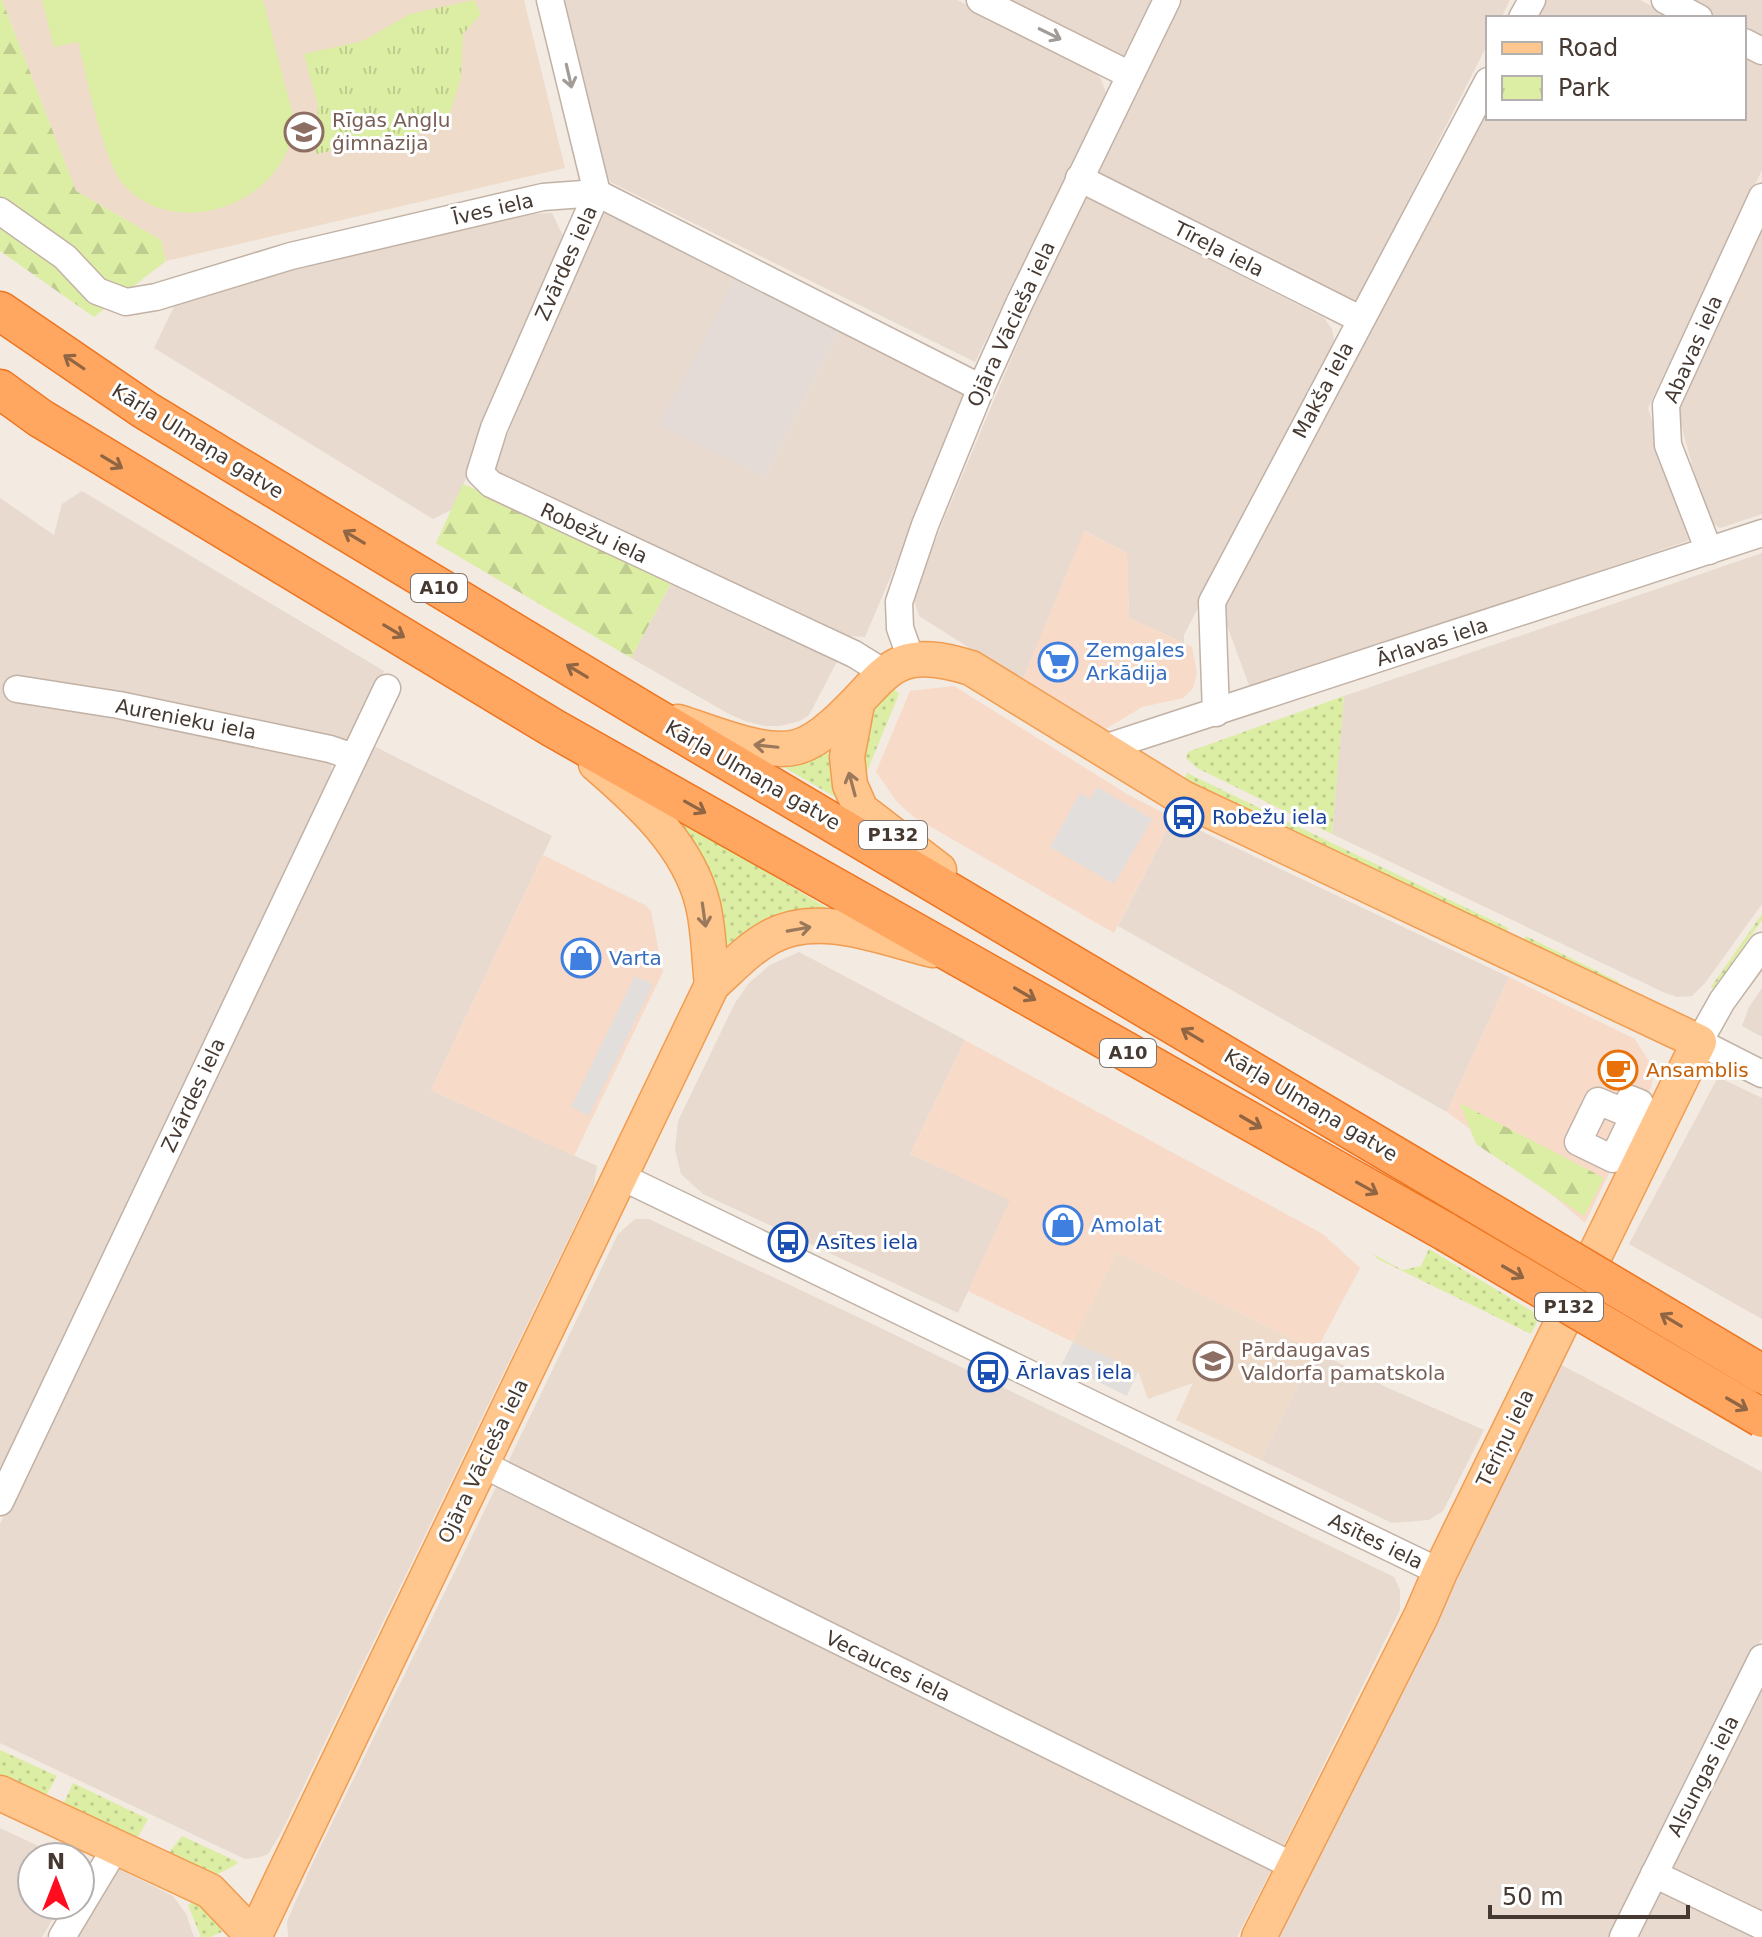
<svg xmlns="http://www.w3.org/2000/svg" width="1762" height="1937" viewBox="0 0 1762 1937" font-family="'DejaVu Sans',sans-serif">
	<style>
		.residential { fill: #e8dacf }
		.commercial { fill: #f8dac9 }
		.industrial { fill: #e4dbd7 }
		.education { fill: #eedbc9 }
		.grass { fill: url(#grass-dots) }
		.forest { fill: url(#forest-firs) }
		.park { fill: url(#park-tufts) }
		.garden { fill: #dceda4 }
		.parking { fill: #e2dedb }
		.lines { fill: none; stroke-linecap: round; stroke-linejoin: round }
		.minor-casing { stroke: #c2b2a6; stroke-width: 29 }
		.major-casing { stroke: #f19d51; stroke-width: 37 }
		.highway-casing { stroke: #ef741f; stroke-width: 41 }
		.minor { stroke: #fff; stroke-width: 26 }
		.major { stroke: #ffc68e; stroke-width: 34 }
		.highway { stroke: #ffa760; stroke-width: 38 }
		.highway-bridge-casing { stroke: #ef741f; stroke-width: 41; stroke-linecap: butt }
		.highway-bridge { stroke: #ffa760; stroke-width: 38 }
		.oneway { stroke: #a29c98 }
		.oneway2 { stroke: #8f6544 }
		.oneway3 { stroke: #99785b }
		.labels { text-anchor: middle; stroke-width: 6; stroke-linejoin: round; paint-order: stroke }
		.shield { fill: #fff; stroke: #7d746f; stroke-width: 2 }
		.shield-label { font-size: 18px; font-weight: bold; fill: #453931 }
		.education-label { font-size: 20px; fill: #785e54; stroke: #fff; text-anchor: start }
		.street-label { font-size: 20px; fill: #453931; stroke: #fff }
		.shop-label { font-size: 20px; fill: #366cbe; stroke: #fff; text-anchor: start }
		.transit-label { font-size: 20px; fill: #164399; stroke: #fff; text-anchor: start }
		.food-label { font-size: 20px; fill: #c56008; stroke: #fff; text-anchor: start }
	</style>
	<defs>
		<pattern id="grass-dots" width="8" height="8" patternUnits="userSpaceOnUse" patternTransform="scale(2)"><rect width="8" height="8" fill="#dceda4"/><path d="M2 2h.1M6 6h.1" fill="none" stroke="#becc8e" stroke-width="1.8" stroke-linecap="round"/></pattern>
		<pattern id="forest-firs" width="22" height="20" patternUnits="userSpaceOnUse" patternTransform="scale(2)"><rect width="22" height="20" fill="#dceda4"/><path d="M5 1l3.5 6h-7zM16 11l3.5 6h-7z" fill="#becc8e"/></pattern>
		<pattern id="park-tufts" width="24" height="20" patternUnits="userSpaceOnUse" patternTransform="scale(2)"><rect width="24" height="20" fill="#dceda4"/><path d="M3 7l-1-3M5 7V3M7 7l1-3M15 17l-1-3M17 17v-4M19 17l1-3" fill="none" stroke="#becc8e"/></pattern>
	</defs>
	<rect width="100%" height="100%" fill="#f3eae1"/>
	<g class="residential">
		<polygon points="561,0 957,0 1091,66 1101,79 1106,93 975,362 610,182 601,166"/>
		<polygon points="1005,0 1151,0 1123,57"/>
		<polygon points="1178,0 1510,0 1501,18 1488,18 1488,43 1357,302 1093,172"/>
		<polygon points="1539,0 1640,0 1675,18 1529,18"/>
		<polygon points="1683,0 1762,0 1762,41 1744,32 1744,18 1717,18"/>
		<polygon points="1744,53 1762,63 1762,170 1648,408 1690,540 1251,691 1224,617 1227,592 1488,96 1488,118 1744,118"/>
		<polygon points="1083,196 1324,318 1332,329 1335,344 1184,635 1184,643 1129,618 1127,553 1085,531 1022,681 919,616 914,600 919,581 944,519 1059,245"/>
		<polygon points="602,209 737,275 660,425 765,477 841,326 970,391 865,637 838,635 489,479"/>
		<polygon points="552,213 565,240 453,509 433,519 154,348 178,298 305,263 527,214"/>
		<polygon points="1762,221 1762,514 1720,528 1707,520 1675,402"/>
		<polygon points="82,491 384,671 349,744 330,761 333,777 0,1484 0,498 54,535 62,504"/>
		<polygon points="1762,553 1762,904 1705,983 1692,996 1677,997 1663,992 1332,834 1344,696"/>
		<polygon points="675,576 840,656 809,715 800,721 780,726 764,726 745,721 729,714 631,658"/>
		<polygon points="368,743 552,836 431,1090 597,1166 594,1186 281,1833 268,1854 261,1857 245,1859 0,1743 0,1524"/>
		<polygon points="1173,818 1509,977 1447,1112 1118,926"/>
		<polygon points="799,952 965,1040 910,1154 1011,1200 958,1313 703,1194 681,1174 675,1149 678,1121 735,1003 749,983 770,965"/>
		<polygon points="1762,988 1762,1037 1742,1026 1749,1007"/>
		<polygon points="1718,1077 1762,1098 1762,1319 1629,1244"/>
		<polygon points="635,1219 649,1219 862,1319 1394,1577 1400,1590 1400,1610 1281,1851 507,1464 618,1234"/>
		<polygon points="1316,1351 1386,1387 1484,1430 1443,1511 1429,1520 1392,1523 1261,1460"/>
		<polygon points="1558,1363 1762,1472 1762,1638 1614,1937 1275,1937"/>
		<polygon points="499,1481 1274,1865 1237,1937 288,1937 287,1921 313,1862"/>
		<polygon points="1762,1677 1762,1917 1670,1870"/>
		<polygon points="0,1828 62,1857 32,1857 32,1905 61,1905 42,1937 0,1937"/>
		<polygon points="119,1869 173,1896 186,1914 194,1937 68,1937 98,1886"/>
		<polygon points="1664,1891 1762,1937 1633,1937 1654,1895"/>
	</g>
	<g class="commercial">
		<polygon points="1084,531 1127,553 1129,618 1192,647 1197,673 1193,688 1183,698 1142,707 1104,730 1022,681"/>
		<polygon points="954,686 1127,794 1173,818 1114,933 914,817 897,802 876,772 910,691"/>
		<polygon points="543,855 645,905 651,911 663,972 574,1156 431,1090"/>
		<polygon points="1509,977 1635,1039 1652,1066 1652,1085 1585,1223 1507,1156 1447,1112"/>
		<polygon points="965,1040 1323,1234 1360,1268 1316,1351 1117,1252 1073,1342 968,1291 1010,1200 910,1154"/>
	</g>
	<polygon class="industrial" points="737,275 841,326 765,477 659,425"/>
	<g class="education">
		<polygon points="2,0 524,0 565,168 166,261 161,240 76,191"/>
		<polygon points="1117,1252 1316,1351 1261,1460 1176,1420 1193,1383 1148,1399 1138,1371 1073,1342"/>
	</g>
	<g class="grass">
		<path d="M894 689 899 694 863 781C864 736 858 721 894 689Z"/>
		<polygon points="1344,696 1332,834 1197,768 1186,758 1188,752"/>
		<polygon points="828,753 837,798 780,765"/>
		<polygon points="1187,773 1508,928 1505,935 1184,779"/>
		<path d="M679 819 827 908C781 915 763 919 726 948L724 914 712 876Z"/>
		<polygon points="1762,914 1762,920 1714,988 1711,987"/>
		<polygon points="1526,936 1619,982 1617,987 1523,942"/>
		<polygon points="1429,1249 1540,1316 1531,1334 1378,1259 1373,1254 1402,1270 1421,1266"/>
		<polygon points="0,1750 57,1776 45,1797 0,1776"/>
		<polygon points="73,1783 148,1819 139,1835 133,1838 63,1805"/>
		<polygon points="182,1836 238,1862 237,1864 214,1876 168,1854"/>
		<polygon points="196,1900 215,1919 222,1932 210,1937 201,1937 188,1905"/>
	</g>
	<g class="forest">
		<polygon points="0,0 2,0 76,191 161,240 166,261 94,317 0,251"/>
		<polygon points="463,484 675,576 631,658 436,543"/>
		<polygon points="1460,1103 1604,1178 1584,1216 1476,1144"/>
	</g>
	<polygon class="park" points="474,0 481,14 463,34 461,77 446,127 316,154 318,106 304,54 363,41 410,14"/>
	<path class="garden" d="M42 0H263C271 30 278 59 286 89 289 100 294 114 293 125 288 202 178 243 125 186 103 162 87 77 78 42L54 47Z"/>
	<g class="parking">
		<polygon points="1097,787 1152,819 1114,884 1050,847 1080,793 1090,799"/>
		<polygon points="635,976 653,984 589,1116 571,1107"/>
		<polygon points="1073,1342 1138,1371 1127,1396 1062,1364"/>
	</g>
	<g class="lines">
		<defs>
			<g id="minor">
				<polyline points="550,0 597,193 494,428 480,473 491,484 854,654 883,672"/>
				<polyline points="980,0 1130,75"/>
				<polyline points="1665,0 1699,18"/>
				<polyline points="1522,18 1532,0"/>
				<polyline points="1744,42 1762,51"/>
				<polyline points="1079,178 1360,319"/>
				<polyline points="0,211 65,257 97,291 126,302 156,297 291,256 543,197 597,193 981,388"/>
				<polyline points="1709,551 1668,445 1666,405 1762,197"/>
				<polyline points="911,659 900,628 899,602 925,525 981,388 1019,304 1167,0"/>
				<polyline points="17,689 119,705 330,749 353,757"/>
				<polyline points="1216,713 1212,602 1488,81"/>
				<polyline points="1101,749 1762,533"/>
				<polyline points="1762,946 1722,1001 1699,1042 1762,1074"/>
				<polygon points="1630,1099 1640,1103 1613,1159 1578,1142 1598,1101 1624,1112"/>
				<polyline points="620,1176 1440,1572"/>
				<polyline points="482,1464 1295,1867"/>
				<polyline points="0,1502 387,688"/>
				<polyline points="1654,1874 1762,1926"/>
				<polyline points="62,1937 116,1847"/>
				<polyline points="1623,1937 1762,1658"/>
			</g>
			<g id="major">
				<polyline points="857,704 847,757 850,785 861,810 939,870"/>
				<path d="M678 722C711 732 764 756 797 747 811 743 823 734 833 725 888 677 887 642 971 668L1183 798 1699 1042 1440 1572 1421 1616 1259 1937"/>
				<path d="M596 764C640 802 689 846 703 905 709 930 709 959 712 985"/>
				<polyline points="0,1793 210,1891 254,1937"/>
				<path d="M254 1937 712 985C730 969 748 949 770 937 819 910 883 938 933 950"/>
			</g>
			<g id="highway">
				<polyline points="0,311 145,410 234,464 644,711 1466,1198"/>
				<polyline points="0,389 40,418 553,728 1446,1232"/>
			</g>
		</defs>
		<use href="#minor" class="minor-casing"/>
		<use href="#major" class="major-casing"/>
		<use href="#highway" class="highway-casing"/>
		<use href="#minor" class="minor"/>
		<use href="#major" class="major"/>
		<use href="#highway" class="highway"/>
		<defs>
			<g id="highway-bridge">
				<polyline points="1466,1198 1762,1374"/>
				<polyline points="1446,1232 1762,1418"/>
			</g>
		</defs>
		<use href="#highway-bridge" class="highway-bridge-casing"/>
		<use href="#highway-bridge" class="highway-bridge"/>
	</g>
	<defs><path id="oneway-shaft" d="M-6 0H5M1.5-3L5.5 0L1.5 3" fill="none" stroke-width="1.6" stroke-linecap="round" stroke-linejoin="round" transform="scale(2)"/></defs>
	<g class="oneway">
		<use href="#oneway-shaft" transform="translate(1050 34) rotate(26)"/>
		<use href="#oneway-shaft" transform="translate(569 76) rotate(77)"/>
	</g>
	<g class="oneway2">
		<use href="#oneway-shaft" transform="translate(74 362) rotate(-146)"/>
		<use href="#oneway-shaft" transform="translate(112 462) rotate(31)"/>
		<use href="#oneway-shaft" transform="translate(354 537) rotate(-149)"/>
		<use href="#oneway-shaft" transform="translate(394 631) rotate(31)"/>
		<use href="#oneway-shaft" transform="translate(577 671) rotate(-149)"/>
		<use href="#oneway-shaft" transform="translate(695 807) rotate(29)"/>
		<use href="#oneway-shaft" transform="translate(1025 994) rotate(30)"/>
		<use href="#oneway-shaft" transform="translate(1192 1035) rotate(-149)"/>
		<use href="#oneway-shaft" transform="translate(1251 1122) rotate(30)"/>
		<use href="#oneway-shaft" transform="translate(1367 1188) rotate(29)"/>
		<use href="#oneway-shaft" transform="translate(1513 1272) rotate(30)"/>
		<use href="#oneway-shaft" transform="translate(1671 1320) rotate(-149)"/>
		<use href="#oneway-shaft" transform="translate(1737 1404) rotate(30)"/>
	</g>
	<g class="oneway3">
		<use href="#oneway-shaft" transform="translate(766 746) rotate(-174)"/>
		<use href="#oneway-shaft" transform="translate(852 784) rotate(-105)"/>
		<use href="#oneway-shaft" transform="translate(704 915) rotate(82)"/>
		<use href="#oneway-shaft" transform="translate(799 929) rotate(-10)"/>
	</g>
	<defs>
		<symbol id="school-ring" viewBox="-11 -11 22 22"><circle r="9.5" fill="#fff" stroke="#8d6e63" stroke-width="1.5"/><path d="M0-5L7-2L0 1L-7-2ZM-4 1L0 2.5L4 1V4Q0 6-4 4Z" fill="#8d6e63"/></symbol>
		<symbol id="supermarket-ring" viewBox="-11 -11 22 22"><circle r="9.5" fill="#fff" stroke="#3f7fe0" stroke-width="1.5"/><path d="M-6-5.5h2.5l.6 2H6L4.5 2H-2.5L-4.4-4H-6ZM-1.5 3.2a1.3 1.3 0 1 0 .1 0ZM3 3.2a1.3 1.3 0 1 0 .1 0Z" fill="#3f7fe0"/></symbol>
		<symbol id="bus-ring" viewBox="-11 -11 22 22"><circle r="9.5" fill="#fff" stroke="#1a4fb4" stroke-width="1.5"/><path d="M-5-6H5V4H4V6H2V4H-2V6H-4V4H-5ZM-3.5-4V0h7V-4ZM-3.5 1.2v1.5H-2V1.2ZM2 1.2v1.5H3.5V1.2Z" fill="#1a4fb4"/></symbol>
		<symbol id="shop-ring" viewBox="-11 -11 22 22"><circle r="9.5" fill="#fff" stroke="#3f7fe0" stroke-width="1.5"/><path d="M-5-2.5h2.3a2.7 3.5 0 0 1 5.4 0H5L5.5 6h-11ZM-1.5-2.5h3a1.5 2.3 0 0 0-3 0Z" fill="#3f7fe0"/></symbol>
		<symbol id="cafe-ring" viewBox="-11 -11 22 22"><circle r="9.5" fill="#fff" stroke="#e8710a" stroke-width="1.5"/><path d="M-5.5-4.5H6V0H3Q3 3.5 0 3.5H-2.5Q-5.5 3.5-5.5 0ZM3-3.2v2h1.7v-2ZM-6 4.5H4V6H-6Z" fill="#e8710a"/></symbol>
	</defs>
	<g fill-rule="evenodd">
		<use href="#school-ring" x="282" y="110" width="44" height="44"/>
		<use href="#supermarket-ring" x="1036" y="640" width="44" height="44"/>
		<use href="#bus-ring" x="1162" y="795" width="44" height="44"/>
		<use href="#shop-ring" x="559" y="936" width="44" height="44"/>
		<use href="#cafe-ring" x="1596" y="1048" width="44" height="44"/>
		<use href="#shop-ring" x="1041" y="1203" width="44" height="44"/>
		<use href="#bus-ring" x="766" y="1220" width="44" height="44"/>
		<use href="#school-ring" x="1191" y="1339" width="44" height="44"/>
		<use href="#bus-ring" x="966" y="1350" width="44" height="44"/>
	</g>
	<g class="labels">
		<g class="shield">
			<rect x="411" y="574" width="56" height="28" rx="6"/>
			<rect x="859" y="821" width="68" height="28" rx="6"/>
			<rect x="1100" y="1039" width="56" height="28" rx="6"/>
			<rect x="1535" y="1293" width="68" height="28" rx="6"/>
		</g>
		<g class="shield-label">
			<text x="439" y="594">A10</text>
			<text x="893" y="841">P132</text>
			<text x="1128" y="1059">A10</text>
			<text x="1569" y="1313">P132</text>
		</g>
		<g class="education-label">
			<text x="332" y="127">Rīgas Angļu<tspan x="332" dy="23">ģimnāzija</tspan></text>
			<text x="1241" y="1357">Pārdaugavas<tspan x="1241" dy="23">Valdorfa pamatskola</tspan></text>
		</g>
		<g class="street-label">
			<text transform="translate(493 209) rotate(-13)" y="7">Īves iela</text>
			<text transform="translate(1219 249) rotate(27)" y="7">Tīreļa iela</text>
			<text transform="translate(566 263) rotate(-66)" y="7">Zvārdes iela</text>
			<text transform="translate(1011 324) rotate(-65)" y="7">Ojāra Vācieša iela</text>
			<text transform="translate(1693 349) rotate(-66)" y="7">Abavas iela</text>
			<text transform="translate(1323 390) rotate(-62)" y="7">Makša iela</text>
			<text transform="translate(198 441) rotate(32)" y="7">Kārļa Ulmaņa gatve</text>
			<text transform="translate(594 533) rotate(25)" y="7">Robežu iela</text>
			<text transform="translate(1432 642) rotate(-18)" y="7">Ārlavas iela</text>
			<text transform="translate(186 719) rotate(11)" y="7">Aurenieku iela</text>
			<text transform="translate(753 775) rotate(30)" y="7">Kārļa Ulmaņa gatve</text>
			<text transform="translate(193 1095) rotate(-65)" y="7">Zvārdes iela</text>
			<text transform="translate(1311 1105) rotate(31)" y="7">Kārļa Ulmaņa gatve</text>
			<text transform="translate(1505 1438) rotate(-64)" y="7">Tēriņu iela</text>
			<text transform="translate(483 1461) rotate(-64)" y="7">Ojāra Vācieša iela</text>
			<text transform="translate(1376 1541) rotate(26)" y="7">Asītes iela</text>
			<text transform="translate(888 1666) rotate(26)" y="7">Vecauces iela</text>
			<text transform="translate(1703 1776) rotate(-63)" y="7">Alsungas iela</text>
		</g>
		<g class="shop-label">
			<text x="1086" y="657">Zemgales<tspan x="1086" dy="23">Arkādija</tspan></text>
			<text x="609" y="965">Varta</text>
			<text x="1091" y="1232">Amolat</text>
		</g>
		<g class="transit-label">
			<text x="1212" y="824">Robežu iela</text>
			<text x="816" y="1249">Asītes iela</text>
			<text x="1016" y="1379">Ārlavas iela</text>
		</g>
		<g class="food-label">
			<text x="1646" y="1077">Ansamblis</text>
		</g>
	</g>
	<rect x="1486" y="16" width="260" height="104" fill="#ffffff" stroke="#b5b0ad" stroke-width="2"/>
	<rect x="1502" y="42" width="40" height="12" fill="#ffc68e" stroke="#b5b0ad" stroke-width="2"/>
	<text x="1558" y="56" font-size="24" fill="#453931">Road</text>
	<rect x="1502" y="76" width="40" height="24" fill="url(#park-tufts)" stroke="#b5b0ad" stroke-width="2"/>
	<text x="1558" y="96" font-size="24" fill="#453931">Park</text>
	<g transform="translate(56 1881)"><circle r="38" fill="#ffffff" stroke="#b5b0ad" stroke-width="2"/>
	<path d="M0-6L14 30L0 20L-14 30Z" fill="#ff0c1e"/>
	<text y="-12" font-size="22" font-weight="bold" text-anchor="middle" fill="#453931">N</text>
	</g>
	<path d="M1490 1905v12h198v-12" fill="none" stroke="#453931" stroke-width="4"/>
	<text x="1502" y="1905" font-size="24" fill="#453931" stroke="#ffffff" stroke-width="6" paint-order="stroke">50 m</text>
</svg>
